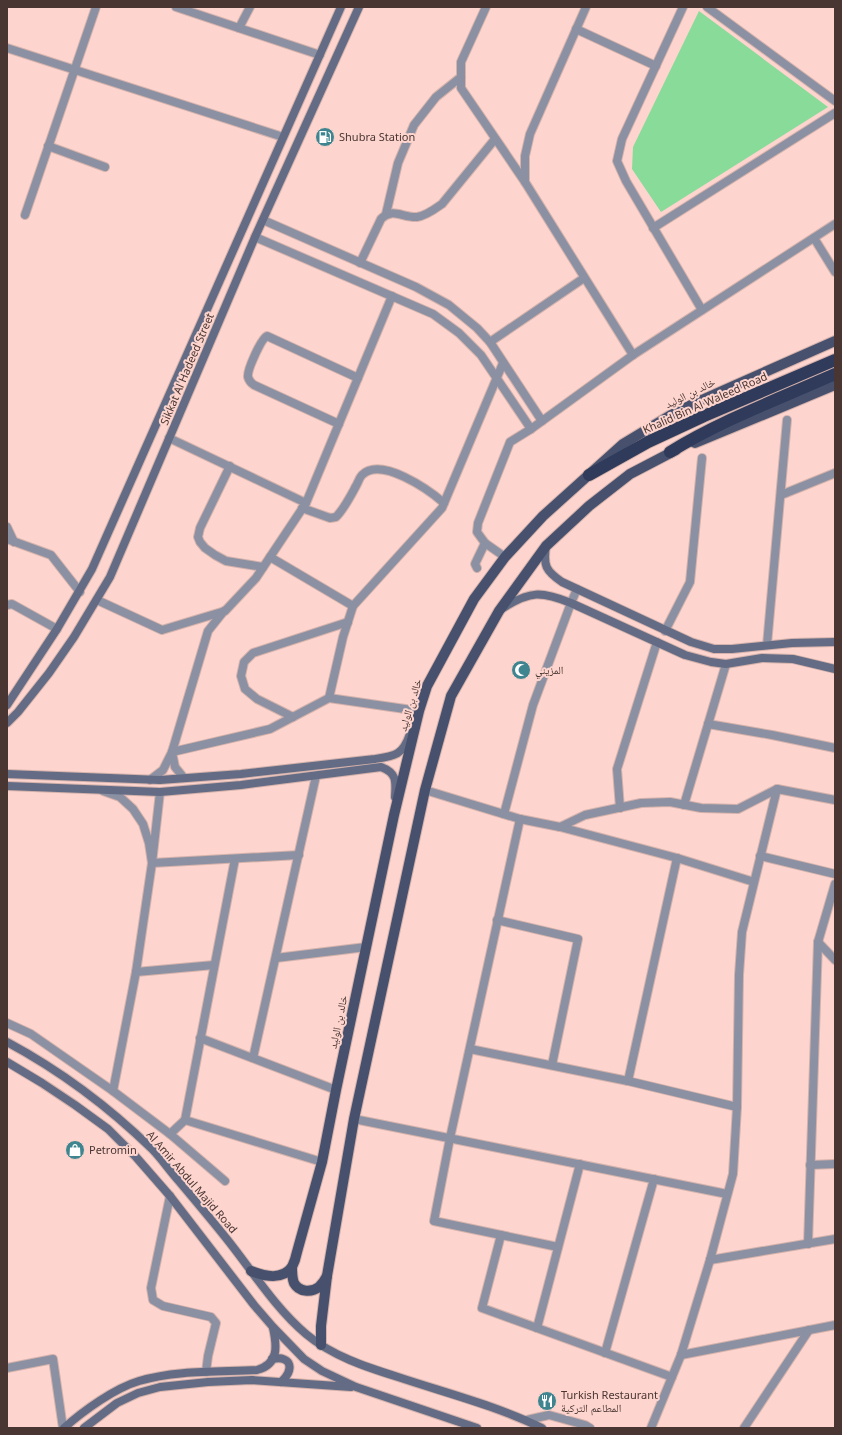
<svg xmlns="http://www.w3.org/2000/svg" width="842" height="1435" viewBox="0 0 842 1435" font-family="'Noto Sans','Noto Naskh Arabic',sans-serif">
	<style>
		.green { fill: #89db99 }
		.lines { fill: none; stroke-linecap: round; stroke-linejoin: round }
		.street-casing { stroke: #d5b2ac; stroke-width: 10 }
		.secondary-casing { stroke: #d5b2ac; stroke-width: 10 }
		.primary-casing { stroke: #d5b2ac; stroke-width: 12 }
		.highway-casing { stroke: #d5b2ac; stroke-width: 14 }
		.street { stroke: #8b91a2; stroke-width: 8 }
		.secondary { stroke: #636c84; stroke-width: 8 }
		.primary { stroke: #47516e; stroke-width: 10 }
		.highway { stroke: #303b5b; stroke-width: 12 }
		.labels { text-anchor: middle; stroke-width: 4; stroke-linejoin: round; paint-order: stroke }
		.poi-label { font-size: 11px; fill: #493532; stroke: #fdd5ce; text-anchor: start }
		.street-label { font-size: 11px; fill: #493532; stroke: #fdd5ce }
	</style>
	<rect width="100%" height="100%" fill="#fdd5ce"/>
	<polygon class="green" points="699,11 828,107 661,212 632,169 633,147"/>
	<g class="lines">
		<defs>
			<g id="street">
				<polyline points="176,7 320,55"/>
				<polyline points="486,7 461,62 461,88 525,182"/>
				<polyline points="586,7 530,134 525,156 525,182 633,355"/>
				<polyline points="683,7 622,139 617,161 626,181 702,310"/>
				<polyline points="707,7 835,101"/>
				<polyline points="239,28 250,7"/>
				<polyline points="576,29 656,66"/>
				<polyline points="7,48 283,137"/>
				<polyline points="48,146 105,167"/>
				<polyline points="386,214 398,163 414,125 436,97 461,77"/>
				<polyline points="25,215 96,7"/>
				<polyline points="263,220 416,287 449,305 477,328 490,342 542,421"/>
				<polyline points="653,228 835,113"/>
				<polyline points="255,237 433,314 459,333 481,355 531,429"/>
				<polyline points="814,238 835,272"/>
				<path d="M360 263 381 219C392 207 403 218 417 217 426 216 435 209 442 204L495 139"/>
				<polyline points="490,342 584,278"/>
				<path d="M339 424 254 385C251 383 249 381 248 377 247 370 261 339 267 336L358 378"/>
				<polyline points="169,438 306,503"/>
				<polyline points="230,466 200,528 198,537 200,542 205,548 215,555 226,561 263,567"/>
				<polyline points="781,495 835,473"/>
				<path d="M302 508 330 518 336 517C344 509 350 497 356 486 358 483 359 478 362 475 381 456 429 490 444 503"/>
				<polyline points="7,527 14,542"/>
				<polyline points="7,539 51,555 80,592"/>
				<polyline points="270,557 353,606"/>
				<polyline points="505,557 485,543 477,532 478,523 510,442 531,429 633,355 835,224"/>
				<polyline points="477,568 475,564 485,543"/>
				<polyline points="97,600 162,630 225,611 256,578 306,503 392,296"/>
				<polyline points="7,605 12,604 57,629"/>
				<polyline points="665,631 690,582 702,458"/>
				<polyline points="767,645 787,420"/>
				<polyline points="329,698 343,637 353,606 442,508 503,363"/>
				<polyline points="293,717 257,699 245,689 241,676 244,662 253,653 348,622"/>
				<polyline points="708,724 772,735 835,748"/>
				<polyline points="184,778 175,767 172,752 270,729 329,698 419,711"/>
				<polyline points="150,780 163,770 172,752 208,631 224,611"/>
				<polyline points="425,790 520,819 560,827 585,815 641,803 670,802 701,808 738,809 777,789 835,800"/>
				<polyline points="160,792 152,863 299,855"/>
				<polyline points="684,805 726,664"/>
				<polyline points="620,808 617,769 657,642"/>
				<polyline points="504,814 533,705 571,603 577,589"/>
				<polyline points="520,819 450,1138 434,1221 558,1247"/>
				<polyline points="560,827 677,858 754,882"/>
				<polyline points="760,856 835,874"/>
				<polyline points="497,920 578,939 552,1065"/>
				<polyline points="818,942 835,960"/>
				<polyline points="276,958 366,947"/>
				<polyline points="136,972 214,965"/>
				<polyline points="7,1023 31,1034 113,1091 136,972 152,863 149,843 143,824 133,809 120,797 103,791"/>
				<polyline points="200,1038 336,1090"/>
				<polyline points="470,1049 628,1081 737,1107"/>
				<polyline points="253,1058 316,776"/>
				<polyline points="628,1081 677,858"/>
				<polyline points="113,1091 170,1134 185,1120 235,859"/>
				<polyline points="354,1119 727,1194"/>
				<polyline points="185,1120 322,1162"/>
				<polyline points="170,1134 225,1181"/>
				<polyline points="810,1165 835,1164"/>
				<polyline points="170,1196 151,1288 153,1300 163,1306 211,1317 216,1323 208,1356 206,1372"/>
				<polyline points="501,1235 482,1308 672,1377"/>
				<polyline points="808,1244 818,942 835,884"/>
				<polyline points="710,1260 835,1239"/>
				<polyline points="537,1328 580,1164"/>
				<polyline points="605,1353 654,1179"/>
				<polyline points="681,1355 835,1325"/>
				<polyline points="7,1368 53,1359 63,1428"/>
				<polyline points="527,1420 549,1415 585,1425 590,1428"/>
				<polyline points="651,1428 681,1355 710,1260 733,1174 737,1107 739,975 742,932 777,789"/>
				<polyline points="744,1428 809,1330"/>
			</g>
			<g id="secondary">
				<path d="M546 546C543 566 546 571 562 582L691 642 714 649H732L792 643 835 642"/>
				<path d="M503 608C530 591 541 591 571 603L685 655 711 662 726 664 762 658 793 659 835 669"/>
				<polyline points="7,705 57,629 92,569 341,7"/>
				<polyline points="7,723 18,712 49,673 74,637 110,577 255,237 359,7"/>
				<path d="M7 774 160 780 241 774 375 759C395 756 403 755 410 734"/>
				<path d="M7 786 160 792 241 785 381 767C397 773 396 781 395 797"/>
				<path d="M7 1042C59 1070 110 1108 152 1149 161 1158 169 1170 178 1180 194 1199 210 1218 226 1238 251 1269 275 1308 306 1334 332 1356 366 1367 398 1377 446 1393 497 1406 542 1428"/>
				<polyline points="7,1062 42,1083 75,1105 108,1129 136,1157 170,1196 254,1305 273,1327 304,1359 322,1371 356,1387 477,1428"/>
				<path d="M272 1359C293 1355 294 1371 281 1382"/>
				<path d="M64 1428C83 1411 115 1388 139 1381 175 1370 219 1372 257 1370 279 1364 277 1346 273 1328"/>
				<polyline points="84,1428 117,1403 138,1393 160,1387 208,1382 252,1380 351,1387"/>
			</g>
			<g id="primary">
				<polyline points="695,443 835,385"/>
				<path d="M292 1267C292 1272 292 1278 294 1283 299 1292 311 1293 319 1287 322 1284 325 1280 327 1276"/>
				<path d="M251 1271C264 1276 282 1281 292 1267 294 1263 296 1257 297 1252L322 1162 336 1090 394 815 419 711 427 686 474 599 505 557 543 516 623 444 671 415 695 403 835 341"/>
				<polyline points="321,1345 321,1326 327,1276 354,1119 425,790 451,696 499,611 546,546 589,506 630,474 676,450"/>
			</g>
			<g id="highway">
				<path d="M670 452C722 420 779 399 835 374"/>
				<polyline points="589,475 648,442 704,416 835,360"/>
			</g>
		</defs>
		<use href="#street" class="street-casing"/>
		<use href="#secondary" class="secondary-casing"/>
		<use href="#primary" class="primary-casing"/>
		<use href="#highway" class="highway-casing"/>
		<use href="#street" class="street"/>
		<use href="#secondary" class="secondary"/>
		<use href="#primary" class="primary"/>
		<use href="#highway" class="highway"/>
	</g>
	<defs>
		<symbol id="fuel-disc" viewBox="-11 -11 22 22"><circle r="9.5" fill="#3f8590" stroke="#fdd5ce"/><path d="M-5.5-6h7V0h2V4h1.3V-2.5L3-4.5l.8-.8L6-3V5H2.5V1h-1V6h-7ZM-4.2-4.7v3.2H.2V-4.7Z" fill="#fff"/></symbol>
		<symbol id="mosque-disc" viewBox="-11 -11 22 22"><circle r="9.5" fill="#3f8590" stroke="#fdd5ce"/><path d="M3.5-4.9A6 6 0 1 0 3.5 4.9A5 5 0 1 1 3.5-4.9Z" fill="#fff"/></symbol>
		<symbol id="shop-disc" viewBox="-11 -11 22 22"><circle r="9.5" fill="#3f8590" stroke="#fdd5ce"/><path d="M-5-2.5h2.3a2.7 3.5 0 0 1 5.4 0H5L5.5 6h-11ZM-1.5-2.5h3a1.5 2.3 0 0 0-3 0Z" fill="#fff"/></symbol>
		<symbol id="restaurant-disc" viewBox="-11 -11 22 22"><circle r="9.5" fill="#3f8590" stroke="#fdd5ce"/><path d="M-5-6h1v4h1v-4h1v4h1v-4h1v5L-1.5 .5V6h-2V.5L-5-1ZM5-6V6H3V1.5H1.5Q1.5-4 5-6Z" fill="#fff"/></symbol>
	</defs>
	<g fill-rule="evenodd">
		<use href="#fuel-disc" x="314" y="126" width="22" height="22"/>
		<use href="#mosque-disc" x="510" y="659" width="22" height="22"/>
		<use href="#shop-disc" x="64" y="1139" width="22" height="22"/>
		<use href="#restaurant-disc" x="536" y="1390" width="22" height="22"/>
	</g>
	<g class="labels">
		<g class="poi-label">
			<text x="339" y="141">Shubra Station</text>
			<text x="535" y="674">المزيني</text>
			<text x="89" y="1154">Petromin</text>
			<text x="561" y="1399">Turkish Restaurant<tspan x="561" dy="13">المطاعم التركية</tspan></text>
		</g>
		<g class="street-label">
			<text transform="translate(187 369) rotate(-67)" y="4">Sikkat Al Hadeed Street</text>
			<text transform="translate(690 393) rotate(-26)" y="4">خالد بن الوليد</text>
			<text transform="translate(705 403) rotate(-24)" y="4">Khalid Bin Al Waleed Road</text>
			<text transform="translate(410 705) rotate(-73)" y="4">خالد بن الوليد</text>
			<text transform="translate(338 1022) rotate(-78)" y="4">خالد بن الوليد</text>
			<text transform="translate(192 1182) rotate(49)" y="4">Al Amir Abdul Majid Road</text>
		</g>
	</g>
	<rect width="842" height="1435" fill="none" stroke="#493532" stroke-width="16"/>
</svg>
